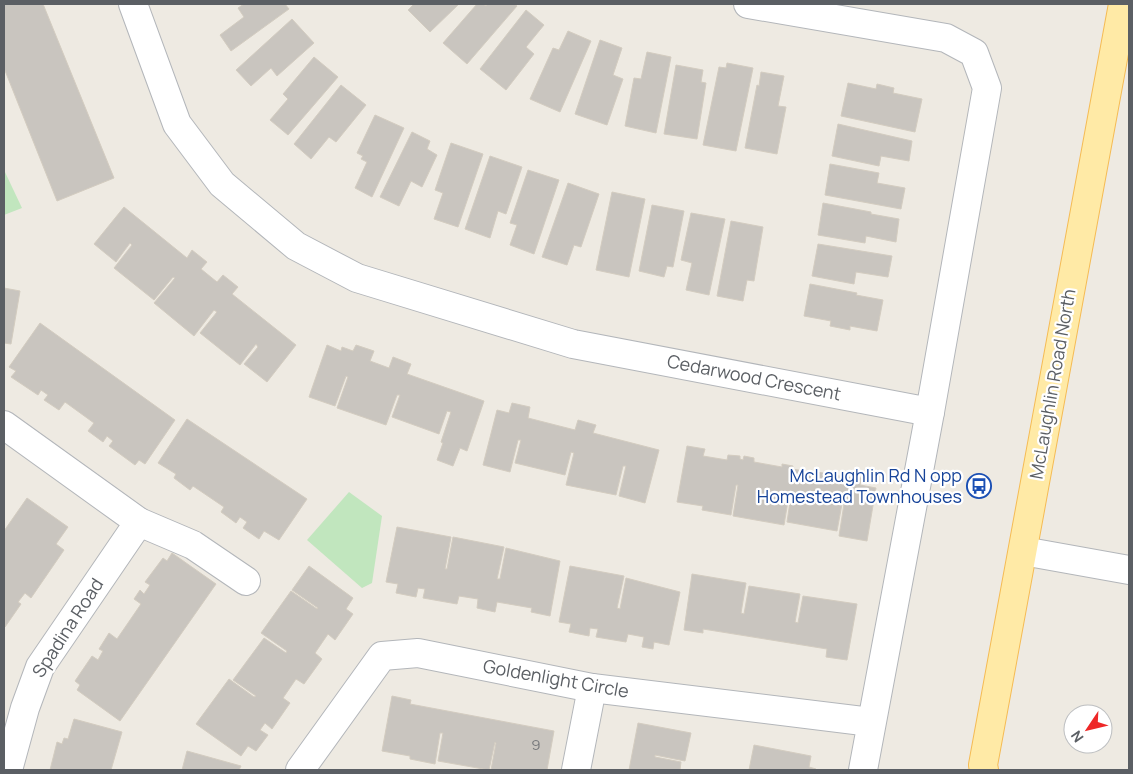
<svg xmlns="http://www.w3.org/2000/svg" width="1133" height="774" viewBox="0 0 1133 774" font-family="Manrope,sans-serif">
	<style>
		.green { fill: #c1e6be }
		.building { fill: #c9c5bf; stroke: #d3ccc0 }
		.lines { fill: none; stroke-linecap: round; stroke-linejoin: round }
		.minor-casing { stroke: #b3b6ba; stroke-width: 30 }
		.major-casing { stroke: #f5bb54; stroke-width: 30 }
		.minor { stroke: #fff; stroke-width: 28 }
		.major { stroke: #ffeaa6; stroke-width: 28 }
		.labels { text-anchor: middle; stroke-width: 4.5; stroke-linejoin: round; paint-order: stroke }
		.number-label { font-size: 15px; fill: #76787b }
		.street-label { font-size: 18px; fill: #5b5f64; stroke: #fff }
		.transit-label { font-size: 18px; fill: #164399; stroke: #fff; text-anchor: end }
	</style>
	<rect width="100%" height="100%" fill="#eeeae2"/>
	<g class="green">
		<polygon points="4,170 22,208 4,215"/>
		<polygon points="349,492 382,516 372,583 362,588 307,540"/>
	</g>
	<g class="building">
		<polygon points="4,4 43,4 114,178 57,201 4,68"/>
		<polygon points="244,4 285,4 289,9 231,51 220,35 244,17 238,8"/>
		<polygon points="414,4 459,4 430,32 408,10"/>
		<polygon points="477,4 483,4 486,6 488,4 514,4 517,6 467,64 443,43"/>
		<polygon points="526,10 544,25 526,47 534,54 506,90 480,69"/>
		<polygon points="292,19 314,43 277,76 271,68 251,86 236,70"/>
		<polygon points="568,31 591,41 560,112 530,99 553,48 559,50"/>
		<polygon points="600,40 622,48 613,75 623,79 607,125 575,114"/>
		<polygon points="647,52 671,57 656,133 625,126 634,78 641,79"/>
		<polygon points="314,57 338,77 288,135 270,120 288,99 283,94"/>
		<polygon points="727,63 753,68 736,151 703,145 719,67 726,68"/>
		<polygon points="676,65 703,70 701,82 706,83 697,139 664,134"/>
		<polygon points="761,72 784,76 778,106 786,107 777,154 745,148 757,85 759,86"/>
		<polygon points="848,83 876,89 877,84 894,88 893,93 922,99 915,132 841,116"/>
		<polygon points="341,85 366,105 336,142 329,137 311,159 294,144"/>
		<polygon points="375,115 404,128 372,197 355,188 367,162 361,159 363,156 357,153"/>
		<polygon points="838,124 912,141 909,161 881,156 879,166 832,156"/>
		<polygon points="412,132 430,141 427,149 437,155 422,187 411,181 399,206 380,197"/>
		<polygon points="451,143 483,154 458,227 434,219 443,193 435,190"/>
		<polygon points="490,156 522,167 506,214 498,211 490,238 465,229"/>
		<polygon points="830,164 879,173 877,183 905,188 901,209 825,195"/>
		<polygon points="528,170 559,180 534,254 510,245 517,225 510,223"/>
		<polygon points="568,183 599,194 581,247 574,245 567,265 542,257"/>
		<polygon points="612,192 645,199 629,277 596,270"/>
		<polygon points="823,203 871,212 871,214 899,219 896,242 866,236 865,243 818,235"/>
		<polygon points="652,205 684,211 673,267 667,266 664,277 639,271"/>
		<polygon points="124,207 187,258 192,250 207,262 201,269 217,282 223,275 238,287 232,294 296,345 267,382 244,364 258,347 256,344 240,365 200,333 217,312 214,310 194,336 154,303 175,278 173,277 154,300 114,268 132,245 130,243 116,262 94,244"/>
		<polygon points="691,213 725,219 709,295 686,290 692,263 681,260"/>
		<polygon points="731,221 763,227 754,281 747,280 743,301 717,296"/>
		<polygon points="818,244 892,256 888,277 856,272 854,284 812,276"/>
		<polygon points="810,284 857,293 856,295 883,300 877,331 850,326 850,330 830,326 831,321 804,316"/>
		<polygon points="4,288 20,291 11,344 4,343"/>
		<polygon points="40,323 175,420 145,464 139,460 135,465 109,446 113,441 107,436 103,442 88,431 94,423 65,402 59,410 44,400 48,395 41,390 38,395 11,377 16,371 9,367"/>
		<polygon points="327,345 341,351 342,347 353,351 356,345 374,351 370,361 389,368 393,357 411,364 407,374 484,401 467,451 460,448 453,466 437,460 443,443 441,442 451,412 447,411 439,434 392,417 400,395 397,395 386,425 337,408 348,377 346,376 335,406 309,397"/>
		<polygon points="512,403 530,407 528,418 575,430 578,420 596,425 593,433 659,450 645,503 619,496 626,466 623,466 616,495 566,485 574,453 571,452 565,475 515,463 521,440 518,440 510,472 483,465 497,410 509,413"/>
		<polygon points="187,419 307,499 279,540 264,531 259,539 243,528 247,522 240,517 236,523 221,512 224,507 193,486 190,490 174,478 176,474 158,463"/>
		<polygon points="687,446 705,449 703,456 727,460 728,455 740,456 740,459 743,460 744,456 754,458 754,462 782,467 782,464 793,466 792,469 811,472 812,471 851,478 852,476 861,478 860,485 876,488 867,541 839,536 844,504 842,504 837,531 787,522 791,495 789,495 784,525 733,516 738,485 736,485 731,515 702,510 703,506 677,502"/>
		<polygon points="27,498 68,527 56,544 64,550 31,598 25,593 18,602 21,604 5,627 4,531"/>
		<polygon points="397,527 451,537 445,569 447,569 453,537 504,547 497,579 500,579 506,548 560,561 550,616 531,612 532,608 497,602 495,612 477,608 478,599 459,596 457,604 423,598 425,589 418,588 416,597 396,593 398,584 386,582"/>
		<polygon points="172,553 216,584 120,721 77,690 80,685 75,681 92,656 98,660 103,651 99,649 109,633 117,639 141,604 134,599 140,590 144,594 150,585 145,582 163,558 167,561"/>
		<polygon points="309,566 353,598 346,609 353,614 335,640 328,634 315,653 322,659 304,684 296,679 283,698 290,703 272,729 265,723 260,730 268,735 256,751 248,746 241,756 196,724 229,679 254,697 256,696 233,680 264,638 286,653 287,651 261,633 291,591 317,609 318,608 292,590"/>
		<polygon points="570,566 624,576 617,608 620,609 626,578 680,592 669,645 654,642 653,649 642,647 644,637 628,634 626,642 596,637 598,629 590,628 589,636 569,632 571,624 559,622"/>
		<polygon points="692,574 746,583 741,613 744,614 749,586 800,594 795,622 798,623 803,596 857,604 847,660 826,657 827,649 703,629 703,633 684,630"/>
		<polygon points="392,696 411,700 410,704 554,731 547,770 491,770 496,743 495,742 489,770 438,761 443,733 440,733 435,764 410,759 410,756 382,751"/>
		<polygon points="74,719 122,732 111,770 50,770 57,742 62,744 64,738 68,739"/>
		<polygon points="638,723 691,733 685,761 655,755 655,757 681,762 680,770 629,770"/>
		<polygon points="754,745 811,756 809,767 816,769 816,770 749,770"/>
		<polygon points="187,751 241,766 239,770 182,770"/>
	</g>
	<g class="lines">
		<defs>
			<g id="minor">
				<polyline points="133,4 177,124 222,184 296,246 357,278 573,344 930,412 987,88 974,53 946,38 748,4"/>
				<polyline points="4,425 139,522 40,667 25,708 8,770"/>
				<polyline points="139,522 193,545 246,581"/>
				<polyline points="1023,551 1129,570"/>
				<polyline points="300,770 382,656 418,653 592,688 871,722"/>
				<polyline points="576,770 592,688"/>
				<polyline points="863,770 930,412"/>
			</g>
			<polyline id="major" points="984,770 983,765 1123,4"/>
		</defs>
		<use href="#minor" class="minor-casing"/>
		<use href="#major" class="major-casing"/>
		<use href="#minor" class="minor"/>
		<use href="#major" class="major"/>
	</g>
	<defs>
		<symbol id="bus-ring" viewBox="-11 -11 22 22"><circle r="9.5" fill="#fff" stroke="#1a4fb4" stroke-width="1.5"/><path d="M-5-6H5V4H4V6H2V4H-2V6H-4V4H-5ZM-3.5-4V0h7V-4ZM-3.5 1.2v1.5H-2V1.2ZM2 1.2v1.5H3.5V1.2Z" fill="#1a4fb4"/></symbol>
	</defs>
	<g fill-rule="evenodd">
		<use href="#bus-ring" x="965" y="472" width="28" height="28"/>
	</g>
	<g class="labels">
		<g class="number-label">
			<text x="536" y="750">9</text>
		</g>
		<g class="street-label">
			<text transform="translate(754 378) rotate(11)" y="6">Cedarwood Crescent</text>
			<text transform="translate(1053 384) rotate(-80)" y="6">McLaughlin Road North</text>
			<text transform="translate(68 628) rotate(-57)" y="6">Spadina Road</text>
			<text transform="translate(556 679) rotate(10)" y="6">Goldenlight Circle</text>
		</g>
		<g class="transit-label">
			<text x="962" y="482">McLaughlin Rd N opp<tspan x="962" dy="21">Homestead Townhouses</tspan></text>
		</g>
	</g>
	<rect width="1133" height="774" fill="none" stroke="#5b5f64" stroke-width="10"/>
	<g transform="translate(1088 729) rotate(235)"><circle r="24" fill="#ffffff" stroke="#bdbfc1"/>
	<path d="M0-4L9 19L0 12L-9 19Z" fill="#ee2828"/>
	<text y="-8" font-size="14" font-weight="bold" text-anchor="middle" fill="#5b5f64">N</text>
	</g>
</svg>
